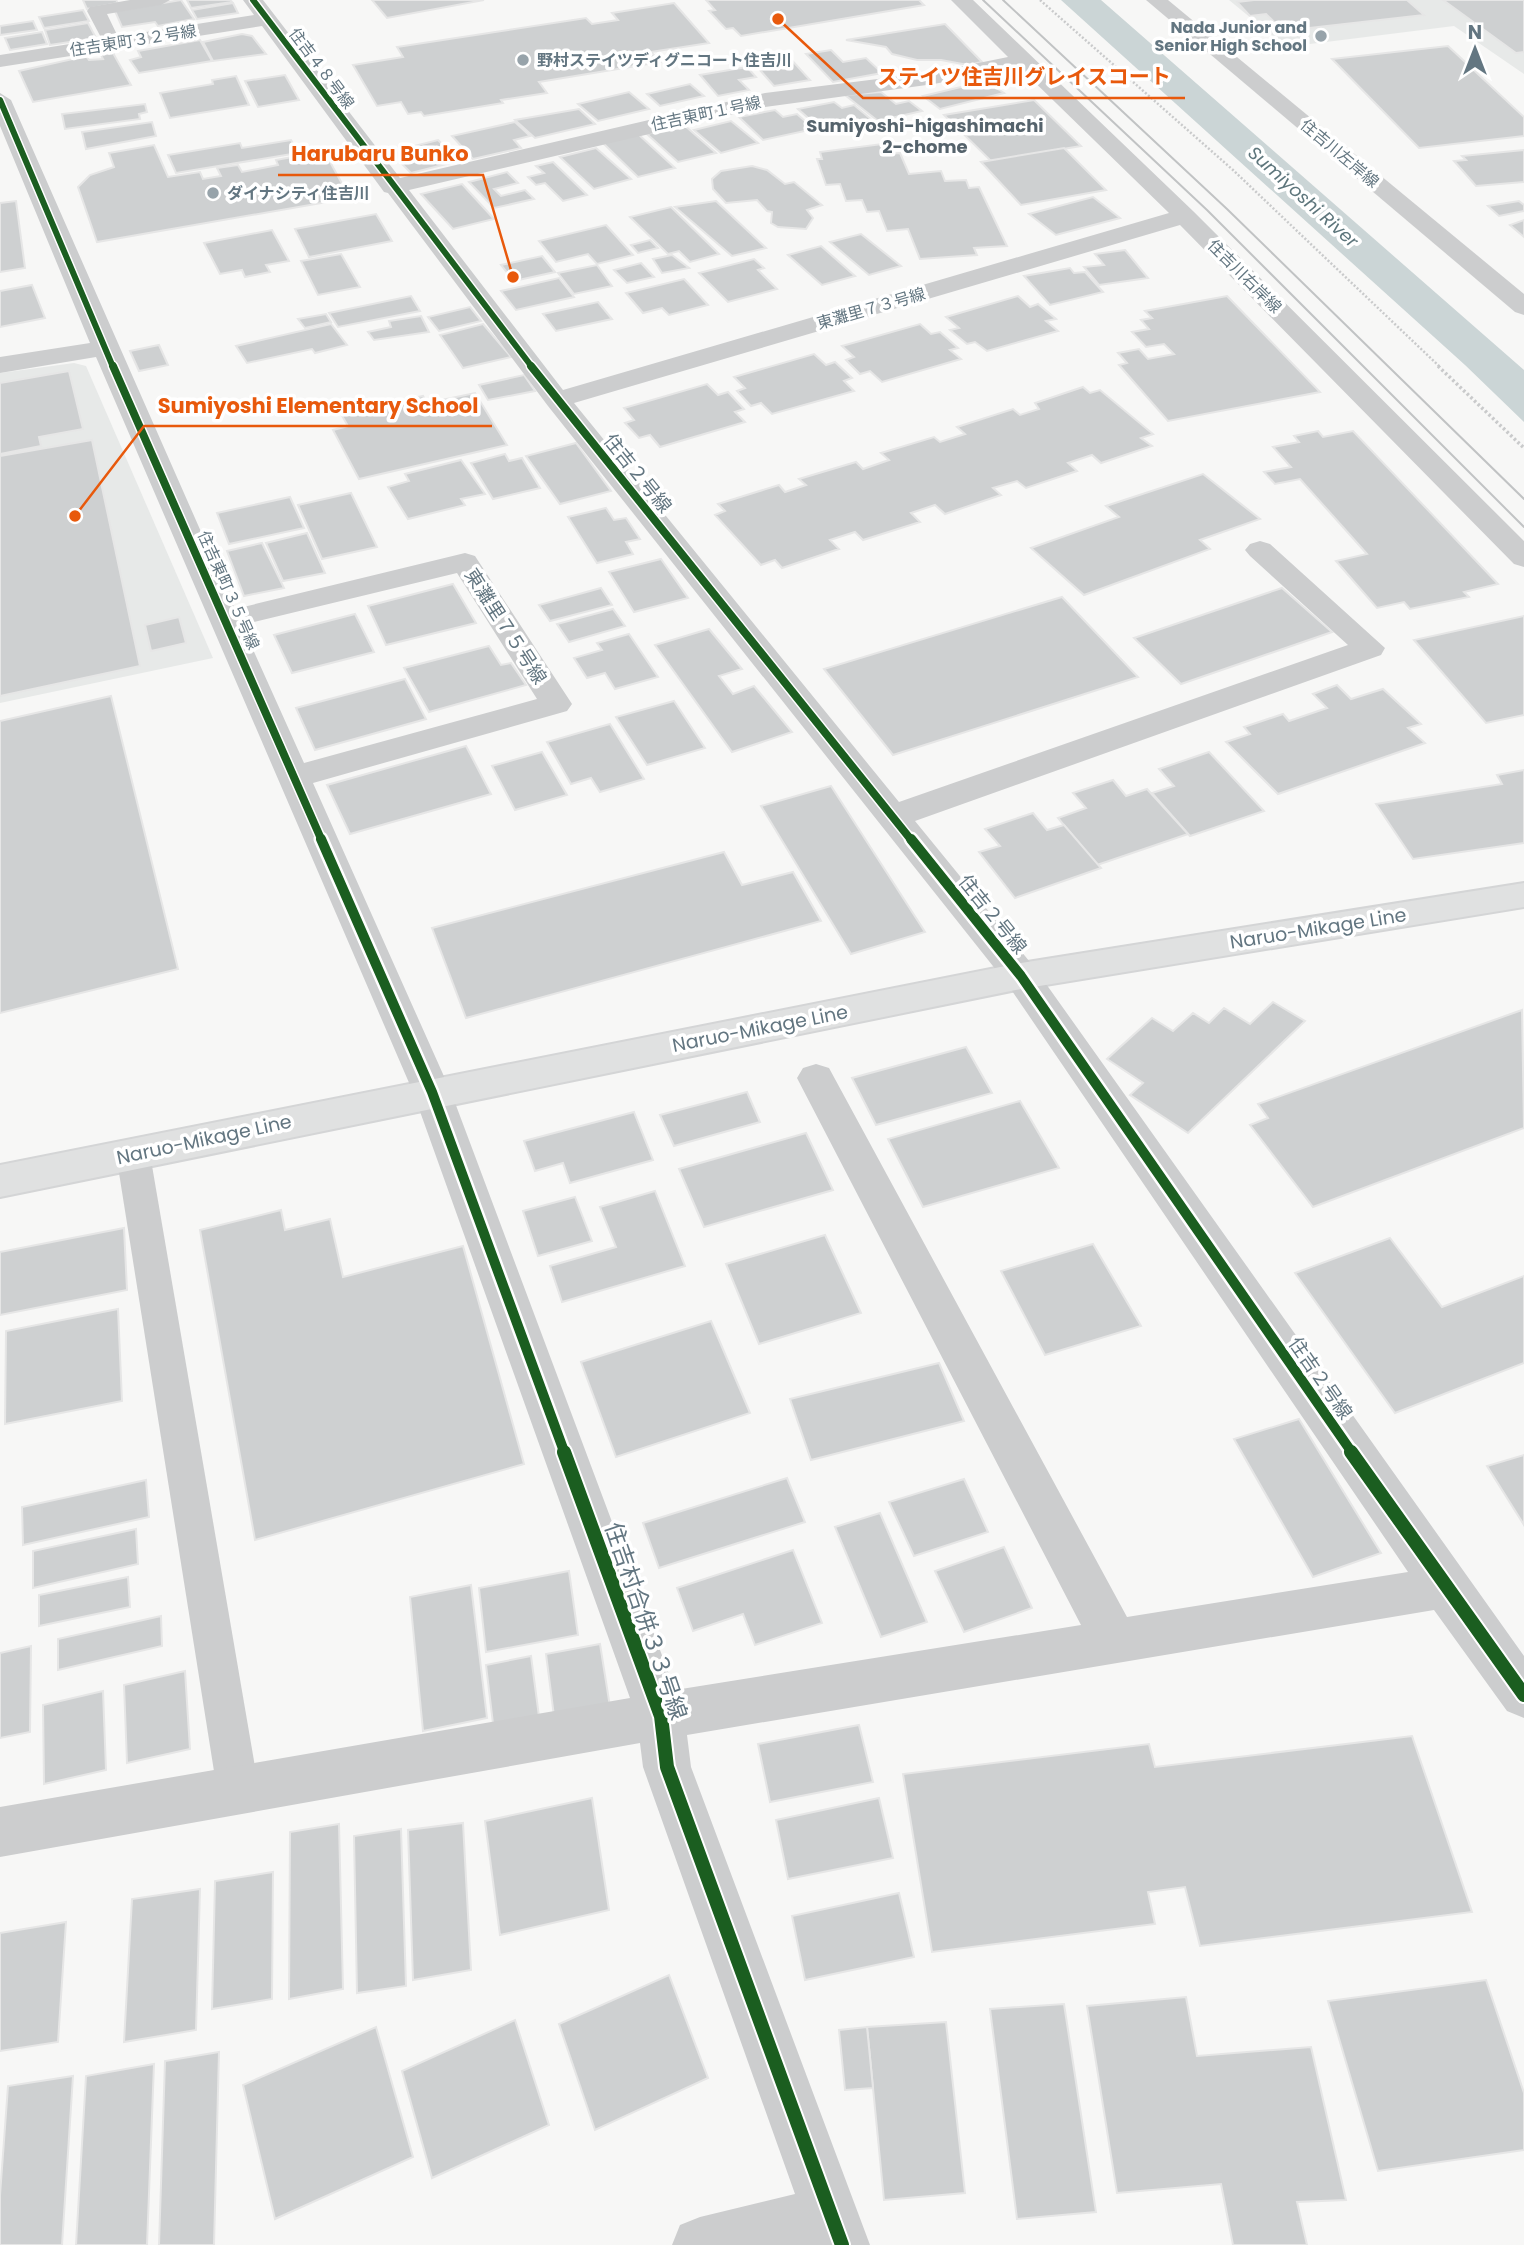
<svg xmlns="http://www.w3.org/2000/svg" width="1524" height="2245" viewBox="0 0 1524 2245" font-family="Poppins,'Noto Sans JP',sans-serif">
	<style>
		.built { fill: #e7e9e8 }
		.water { fill: #cbd5d6 }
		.building { fill: #ced0d1; stroke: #e6e6e6; stroke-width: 2 }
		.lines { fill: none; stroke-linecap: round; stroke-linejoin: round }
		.secondary-casing { stroke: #d4d5d6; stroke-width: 4 }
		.path-far1 { stroke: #c9cacb; stroke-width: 2.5; stroke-dasharray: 2 2; stroke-linecap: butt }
		.path { stroke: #c9cacb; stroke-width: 3.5; stroke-dasharray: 2.5 2.5; stroke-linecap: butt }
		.lane { fill: #cccdce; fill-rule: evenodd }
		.street { fill: #cccdce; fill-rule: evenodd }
		.secondary { fill: #e0e1e1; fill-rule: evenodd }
		.tram { stroke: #c1c3c4; stroke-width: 2 }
		.cycleway-far3-casing { stroke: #fff; stroke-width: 9 }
		.cycleway-far2-casing { stroke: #fff; stroke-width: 11 }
		.cycleway-far1-casing { stroke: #fff; stroke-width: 15 }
		.cycleway-casing { stroke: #fff; stroke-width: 18 }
		.cycleway-far3 { stroke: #1b5e20; stroke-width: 6 }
		.cycleway-far2 { stroke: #1b5e20; stroke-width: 8 }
		.cycleway-far1 { stroke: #1b5e20; stroke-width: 10 }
		.cycleway { stroke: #1b5e20; stroke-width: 14 }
		.poi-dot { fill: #97a3aa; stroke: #fff; stroke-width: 2.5 }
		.labels { text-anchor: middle; stroke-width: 7; stroke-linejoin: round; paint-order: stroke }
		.far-poi-label { font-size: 16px; font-weight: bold; fill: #637681; stroke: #fff; text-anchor: start }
		.far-street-label { font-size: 16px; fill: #637681; stroke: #fff }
		.far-neighbourhood-label { font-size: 18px; font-weight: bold; fill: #55636c; stroke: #fff }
		.far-water-label { font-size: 18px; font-style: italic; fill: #5e767c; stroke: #fff }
		.street-label { font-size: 19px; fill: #637681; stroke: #fff }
		.near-street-label { font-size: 23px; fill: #637681; stroke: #fff }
		.leader { fill: none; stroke: #e8590c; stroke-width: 2.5 }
		.callout-dot { fill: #e8590c; stroke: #fff; stroke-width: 2.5 }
		.callout-label { font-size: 21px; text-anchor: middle; font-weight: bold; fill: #e8590c; stroke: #fff; stroke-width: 7; stroke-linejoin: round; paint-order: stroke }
	</style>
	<rect width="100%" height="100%" fill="#f7f7f6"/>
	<g class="built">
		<polygon points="1229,0 1524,0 1524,74 1454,26 1286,47"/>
		<polygon points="74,363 86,366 213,658 0,703 0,373"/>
	</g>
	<polygon class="water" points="1061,0 1101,0 1524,370 1524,422 1465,365"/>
	<g class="building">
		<polygon points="83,0 116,0 118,3 87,9"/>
		<polygon points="181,0 194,19 158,26 155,22 122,27 115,11"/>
		<polygon points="187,0 230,0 232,2 191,8"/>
		<polygon points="372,0 484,0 387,18"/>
		<polygon points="706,0 919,0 924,5 741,36 733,28 726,29 709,11 715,10"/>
		<polygon points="1254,0 1407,0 1424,15 1283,31 1266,14 1250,16 1237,2"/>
		<polygon points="1443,0 1524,0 1524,52 1516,53"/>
		<polygon points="233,3 238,13 197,19 192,10"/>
		<polygon points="674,3 709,43 651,52 660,62 539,82 547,93 501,100 503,103 424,116 421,112 408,114 401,102 377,106 353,65 403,57 397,47 586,18 592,24 618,20 612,13"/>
		<polygon points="83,10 89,21 44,28 39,17"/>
		<polygon points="33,21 37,30 0,35 0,26"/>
		<polygon points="88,23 96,38 50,45 45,30"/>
		<polygon points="945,24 982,62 968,65 941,60 917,60 892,54 886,47 846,40"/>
		<polygon points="42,32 47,44 10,50 5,38"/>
		<polygon points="242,34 252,36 266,54 213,61 203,42"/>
		<polygon points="200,40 212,61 139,73 130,60 141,57 138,51"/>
		<polygon points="1448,46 1524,117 1524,136 1419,148 1332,59"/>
		<polygon points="831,50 843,62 866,58 882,73 833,82 806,54"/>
		<polygon points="113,53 131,85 33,102 19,71 86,56 89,60 103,59 101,55"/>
		<polygon points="788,56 810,80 774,86 752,61"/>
		<polygon points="747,67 756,77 739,80 749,90 718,96 700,75"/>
		<polygon points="285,75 299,100 258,107 245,81"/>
		<polygon points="236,76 249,105 170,118 160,93 213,84 212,80"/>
		<polygon points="986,81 1004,93 940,109 923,96"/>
		<polygon points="690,84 704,96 660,106 647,94"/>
		<polygon points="629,92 649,109 598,121 578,104"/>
		<polygon points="881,92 896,104 909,101 922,111 878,121 845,95"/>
		<polygon points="1034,100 1081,146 991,161 944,115"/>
		<polygon points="834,102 842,108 854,105 878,125 848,132 842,127 823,131 798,109"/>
		<polygon points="145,104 147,112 139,114 140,119 65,129 62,114"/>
		<polygon points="579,109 595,124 535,138 515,120"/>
		<polygon points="775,110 783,117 797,114 814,129 763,140 739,117"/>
		<polygon points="731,121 758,143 721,153 694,130"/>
		<polygon points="152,122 156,136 86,149 82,132"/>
		<polygon points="515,122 530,136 514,140 521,148 473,159 452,136"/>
		<polygon points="684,125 716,153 678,162 647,134"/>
		<polygon points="638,134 675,168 638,177 603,143"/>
		<polygon points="291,140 298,153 176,173 168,155 240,143 242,148"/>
		<polygon points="438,140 459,161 411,173 390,152"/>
		<polygon points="882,144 887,154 900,153 909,174 941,171 945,181 966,180 969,188 979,187 1007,246 974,248 977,255 920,259 908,229 887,231 879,211 867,212 862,200 846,201 840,184 826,185 817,159 822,159 820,152"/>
		<polygon points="154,145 168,177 200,172 203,179 221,176 217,168 238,165 242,172 278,165 276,160 324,151 350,198 97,242 78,187 90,175 114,167 109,153"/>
		<polygon points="596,148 631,179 594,189 560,157"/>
		<polygon points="1064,148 1106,190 1021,205 981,162"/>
		<polygon points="1524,150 1524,182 1476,186 1454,161 1466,160 1462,156"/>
		<polygon points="553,162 587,195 563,201 545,183 536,185 528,177 544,173 536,166"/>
		<polygon points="752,166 767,170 785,184 794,182 822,205 807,210 813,218 806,229 778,227 771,223 772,212 767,211 757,200 726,203 713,189 712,179 721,171"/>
		<polygon points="507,172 518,183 494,189 501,196 525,190 534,199 494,208 469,182"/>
		<polygon points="462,184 494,219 453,229 421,194"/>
		<polygon points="1093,197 1120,218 1056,235 1029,214"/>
		<polygon points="16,201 25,268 0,272 0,203"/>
		<polygon points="716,201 766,248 732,256 675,207"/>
		<polygon points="1519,201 1524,205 1524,211 1499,216 1488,206"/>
		<polygon points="671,207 719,254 690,262 679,251 668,254 630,217"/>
		<polygon points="376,214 392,241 309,257 295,229"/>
		<polygon points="1524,220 1524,237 1510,225"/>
		<polygon points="606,225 633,255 597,264 588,254 556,262 539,241"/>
		<polygon points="272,230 289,261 266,265 270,272 245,277 242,270 220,274 204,243"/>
		<polygon points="861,234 901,266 869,275 830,242"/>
		<polygon points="650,240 658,248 638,253 631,245"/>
		<polygon points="821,246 855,276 822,285 788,255"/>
		<polygon points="1125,250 1148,278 1099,285 1084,267 1104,265 1095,254"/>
		<polygon points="341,254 360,287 318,295 301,261"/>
		<polygon points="672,255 689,268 662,273 653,259"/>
		<polygon points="542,256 555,272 514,281 501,265"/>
		<polygon points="754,259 764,268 758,270 777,289 728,302 699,273"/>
		<polygon points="641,263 654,277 627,283 614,270"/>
		<polygon points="597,265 612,286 574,294 558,273"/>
		<polygon points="1070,268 1074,273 1085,272 1103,292 1050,305 1024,276"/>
		<polygon points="559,278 574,297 516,310 501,291"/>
		<polygon points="684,279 708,305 669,315 662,308 643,313 626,293"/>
		<polygon points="32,285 45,318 0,327 0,291"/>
		<polygon points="411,296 420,311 338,327 329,313"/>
		<polygon points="1018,296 1030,307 1038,304 1056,319 1046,321 1058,331 987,351 975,342 967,344 950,330 959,328 946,317"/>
		<polygon points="1227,296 1320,392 1168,421 1119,365 1127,363 1118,353 1139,349 1148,359 1174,354 1164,344 1146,347 1132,332 1149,329 1141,320 1152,318 1145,311"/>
		<polygon points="598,302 612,319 556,331 543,314"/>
		<polygon points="470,307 481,321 439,331 428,317"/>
		<polygon points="326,314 331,322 305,328 298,319"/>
		<polygon points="421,316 429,332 374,340 368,332 391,327 389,321"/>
		<polygon points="331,324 347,345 315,353 312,349 247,363 236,346"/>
		<polygon points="483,324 511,357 463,368 440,335"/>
		<polygon points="920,324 931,334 940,332 958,348 950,350 961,359 882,382 870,371 860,374 846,360 854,357 842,346"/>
		<polygon points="159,345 168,365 139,371 130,351"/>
		<polygon points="814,354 826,365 835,362 852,378 844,381 854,391 772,414 761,403 751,406 737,391 745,388 734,377"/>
		<polygon points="69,371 83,429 39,437 41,446 0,454 0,383"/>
		<polygon points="524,375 535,391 488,400 479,385"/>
		<polygon points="707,384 718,395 728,392 744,409 735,412 745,422 660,447 650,435 639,438 625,423 634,420 624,408"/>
		<polygon points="1083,387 1090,393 1100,390 1153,434 1141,438 1152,446 1101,463 1092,455 1068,463 1077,471 1026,488 1017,481 993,488 1001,495 945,514 935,505 911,513 920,522 863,540 855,532 830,540 839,549 782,568 775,560 761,565 715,515 725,511 718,504 779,485 785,492 806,485 799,479 856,462 863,469 889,460 881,453 934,437 940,442 965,434 957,427 1013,409 1020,415 1039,409 1035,403"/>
		<polygon points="475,393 507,445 359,479 333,430 348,426 341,414 423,396 427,403"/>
		<polygon points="1318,431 1323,437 1353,431 1498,584 1464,592 1469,597 1410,609 1404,602 1377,608 1336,561 1367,554 1300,479 1275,484 1264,472 1291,467 1273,447 1299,442 1294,436"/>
		<polygon points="92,440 140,666 0,696 0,456"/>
		<polygon points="576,443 611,491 560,504 526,456"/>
		<polygon points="505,454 509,461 522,458 540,488 493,499 471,463"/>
		<polygon points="461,460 485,494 461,499 465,505 408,519 388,487 409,481 405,474"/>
		<polygon points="1203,474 1260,519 1200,540 1210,549 1084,595 1031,548 1119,517 1106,506"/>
		<polygon points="351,493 377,547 322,559 298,505"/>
		<polygon points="290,497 304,528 229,544 217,513"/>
		<polygon points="606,508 614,520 626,518 640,539 626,542 633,554 597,563 568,517"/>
		<polygon points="307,533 325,573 283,581 266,543"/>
		<polygon points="262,543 284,588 244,596 227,551"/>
		<polygon points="661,559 688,598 634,612 609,572"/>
		<polygon points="453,584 476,623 386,645 368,606"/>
		<polygon points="601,588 612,605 550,621 539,605"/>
		<polygon points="1282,588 1332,632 1181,684 1134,638"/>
		<polygon points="1062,597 1138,677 893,755 824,669"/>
		<polygon points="613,609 625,626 569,642 557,624"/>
		<polygon points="355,614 374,652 292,673 274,635"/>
		<polygon points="1524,616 1524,715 1486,723 1414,640"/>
		<polygon points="179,617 186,643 151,651 145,625"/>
		<polygon points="709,629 742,669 719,676 733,694 754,686 792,732 732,752 655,645"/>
		<polygon points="629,634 658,677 615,689 605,673 587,678 574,658 602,650 597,643"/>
		<polygon points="489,646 501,665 511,663 526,685 429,712 404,668"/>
		<polygon points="405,679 426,719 315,750 296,708"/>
		<polygon points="1337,685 1351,699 1383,689 1421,724 1408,728 1425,743 1278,794 1226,742 1250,734 1244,727 1283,714 1289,721 1327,708 1313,694"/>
		<polygon points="111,696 178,969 0,1013 0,721"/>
		<polygon points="674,701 705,748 647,765 616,717"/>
		<polygon points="610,724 644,779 600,792 591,778 571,784 547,742"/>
		<polygon points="466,746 491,794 350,834 327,785"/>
		<polygon points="542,752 567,795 515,810 492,766"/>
		<polygon points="1209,752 1264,811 1190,836 1152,793 1174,786 1159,769"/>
		<polygon points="1524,770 1524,843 1413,859 1376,804 1502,784 1497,775"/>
		<polygon points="1113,780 1126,796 1147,789 1188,834 1097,865 1058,818 1086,808 1073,793"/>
		<polygon points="831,786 925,932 851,954 761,806"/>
		<polygon points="1033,813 1047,830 1064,825 1101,868 1015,898 979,852 1000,846 985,829"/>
		<polygon points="724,852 742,885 793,872 821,921 466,1018 432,928"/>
		<polygon points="1273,1002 1305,1021 1188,1133 1130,1095 1143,1083 1107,1059 1152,1018 1173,1031 1193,1013 1209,1023 1224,1008 1250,1024"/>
		<polygon points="1522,1010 1524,1128 1313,1207 1250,1125 1268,1118 1258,1104"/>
		<polygon points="966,1047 992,1093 876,1125 852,1078"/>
		<polygon points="747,1092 760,1122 674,1146 660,1115"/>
		<polygon points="1020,1101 1059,1168 923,1207 888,1139"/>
		<polygon points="634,1112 653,1160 570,1183 563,1163 535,1171 524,1141"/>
		<polygon points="806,1133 833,1190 704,1227 679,1169"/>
		<polygon points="655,1191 685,1266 562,1302 550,1266 616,1247 600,1207"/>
		<polygon points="575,1197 592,1241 538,1256 523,1211"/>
		<polygon points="281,1210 285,1230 330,1219 343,1277 463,1246 524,1464 255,1540 200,1230"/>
		<polygon points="124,1228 127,1290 0,1315 0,1252"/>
		<polygon points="825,1235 861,1313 759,1344 726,1264"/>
		<polygon points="1390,1238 1442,1307 1524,1276 1524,1363 1395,1413 1295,1273"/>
		<polygon points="1093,1244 1141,1326 1045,1355 1001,1271"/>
		<polygon points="118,1309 122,1401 5,1424 6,1331"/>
		<polygon points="711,1321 750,1413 616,1457 581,1362"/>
		<polygon points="939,1363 964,1421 811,1460 790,1399"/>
		<polygon points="1299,1419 1381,1553 1313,1577 1234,1439"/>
		<polygon points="1524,1455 1524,1525 1487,1466"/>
		<polygon points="787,1478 805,1522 659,1568 643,1523"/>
		<polygon points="964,1479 988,1532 914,1556 889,1502"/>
		<polygon points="146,1480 149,1517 23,1545 22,1507"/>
		<polygon points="880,1513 927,1622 881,1637 835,1527"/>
		<polygon points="136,1529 138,1564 33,1588 33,1551"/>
		<polygon points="1004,1547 1032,1608 964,1632 935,1571"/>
		<polygon points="793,1550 822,1623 755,1645 743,1614 693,1631 677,1588"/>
		<polygon points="569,1571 578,1635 486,1652 479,1588"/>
		<polygon points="128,1577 130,1607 39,1626 39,1595"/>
		<polygon points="471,1585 487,1718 423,1731 410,1597"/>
		<polygon points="161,1616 162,1646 58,1670 58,1639"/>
		<polygon points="600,1644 611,1713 555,1724 546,1654"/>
		<polygon points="31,1646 30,1732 0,1738 0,1653"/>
		<polygon points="531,1656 540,1724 494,1732 486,1665"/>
		<polygon points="185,1671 190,1749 127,1763 124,1685"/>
		<polygon points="103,1691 106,1770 44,1784 43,1705"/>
		<polygon points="859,1725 873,1782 770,1802 758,1744"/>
		<polygon points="1412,1736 1472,1912 1200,1946 1185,1887 1148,1892 1155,1924 932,1952 903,1774 1149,1744 1155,1767"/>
		<polygon points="592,1798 609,1910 500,1935 485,1821"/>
		<polygon points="879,1798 893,1858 788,1879 776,1820"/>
		<polygon points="463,1823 471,1970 413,1980 408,1830"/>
		<polygon points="339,1824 343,1989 289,1999 290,1832"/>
		<polygon points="401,1829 406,1986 357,1993 354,1836"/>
		<polygon points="273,1872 272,1999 212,2009 215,1881"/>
		<polygon points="200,1889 196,2030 124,2042 132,1899"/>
		<polygon points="899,1893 914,1957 805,1980 792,1916"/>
		<polygon points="66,1922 58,2042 0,2051 0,1933"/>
		<polygon points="669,1975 708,2078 595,2130 559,2024"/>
		<polygon points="1486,1980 1524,2093 1524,2150 1378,2171 1328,2001"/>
		<polygon points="1186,1997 1197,2056 1311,2047 1346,2200 1297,2202 1307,2245 1233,2245 1221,2184 1117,2193 1087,2006"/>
		<polygon points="1064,2004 1096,2212 1017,2219 990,2009"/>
		<polygon points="515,2020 549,2125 432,2178 402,2071"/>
		<polygon points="946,2022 965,2193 884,2200 867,2027"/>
		<polygon points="376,2027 413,2157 275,2219 243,2085"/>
		<polygon points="867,2027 873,2088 845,2090 839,2030"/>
		<polygon points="219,2052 214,2245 159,2245 165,2061"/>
		<polygon points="154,2064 147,2245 76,2245 86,2076"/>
		<polygon points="73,2076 62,2245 0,2245 0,2195 8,2086"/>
	</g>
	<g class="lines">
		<defs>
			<polygon id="secondary" points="1524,883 1524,907 1021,989 0,1197 0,1165 1021,963"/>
		</defs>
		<use href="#secondary" class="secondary-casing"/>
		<polyline class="path-far1" points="1040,0 1233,170 1440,367"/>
		<polyline class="path" points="1438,366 1524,448"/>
		<g class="lane">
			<polygon points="130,0 170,0 161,5 107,14 121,43 118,47 106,47 87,11 90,7"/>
			<polygon points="133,1141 145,1145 150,1154 259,1790 253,1805 238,1811 223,1805 217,1790 116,1154 121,1145"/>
		</g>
		<g class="street">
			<path d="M243 0H263L400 178 765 93 934 72 1008 57 951 0H973L1193 211 1524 541V567L1514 564 1180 225 574 403 899 802 1348 645 1250 556 1245 550 1250 544 1260 541 1270 544 1385 648 1381 655 915 821 1034 967 1524 1656V1718L1507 1711 1434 1610 687 1735 691 1767 870 2245H672L680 2225 700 2217 795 2194 643 1767 640 1743 0 1857V1807L630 1698 413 1092 96 357 0 373V357L90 343 0 126V93L11 100 235 609 465 553 475 556 572 704 567 711 313 783 451 1092 675 1690 1081 1625 797 1078 803 1068 816 1064 829 1068 1127 1617 1408 1572 1008 985 548 406 388 193 384 192 262 26 0 67V55L254 15ZM1019 67 1169 213 563 390 409 190 765 107 934 84ZM457 573 537 699 304 763 242 625Z"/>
			<polygon points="1146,0 1168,0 1524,294 1524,315 1515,312"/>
		</g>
		<use href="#secondary" class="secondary"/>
		<g class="tram">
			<polyline points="983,0 1207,210 1524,527"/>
			<polyline points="1003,0 1227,209 1524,499"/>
		</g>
		<defs>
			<g id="cycleway-far3">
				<polyline points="253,0 532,367"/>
				<polyline points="0,100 113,367"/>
			</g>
			<g id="cycleway-far2">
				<polyline points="113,366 322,841"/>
				<polyline points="531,366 912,841"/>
			</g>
			<g id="cycleway-far1">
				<polyline points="321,839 432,1092 565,1454"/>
				<polyline points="911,839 1021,976 1353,1454"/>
			</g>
			<g id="cycleway">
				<polyline points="564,1452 661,1716 667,1767 842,2245"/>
				<polyline points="1351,1452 1524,1695"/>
			</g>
		</defs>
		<use href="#cycleway-far3" class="cycleway-far3-casing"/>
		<use href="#cycleway-far2" class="cycleway-far2-casing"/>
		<use href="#cycleway-far1" class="cycleway-far1-casing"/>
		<use href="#cycleway" class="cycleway-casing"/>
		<use href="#cycleway-far3" class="cycleway-far3"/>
		<use href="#cycleway-far2" class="cycleway-far2"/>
		<use href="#cycleway-far1" class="cycleway-far1"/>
		<use href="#cycleway" class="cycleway"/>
	</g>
	<g class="poi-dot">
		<circle cx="1321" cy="36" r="7"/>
		<circle cx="523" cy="60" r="7"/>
		<circle cx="213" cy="193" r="7"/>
	</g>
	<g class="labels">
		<g class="far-poi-label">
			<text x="1307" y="33" text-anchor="end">Nada Junior and<tspan x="1307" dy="18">Senior High School</tspan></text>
			<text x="537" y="66">野村ステイツディグニコート住吉川</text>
			<text x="227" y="199">ダイナシティ住吉川</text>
		</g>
		<g class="far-street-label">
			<text transform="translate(133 40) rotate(-9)" y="6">住吉東町３２号線</text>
			<text transform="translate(322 68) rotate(53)" y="6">住吉４８号線</text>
			<text transform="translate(706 113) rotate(-12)" y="6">住吉東町１号線</text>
			<text transform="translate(1340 153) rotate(40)" y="6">住吉川左岸線</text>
			<text transform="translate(1245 276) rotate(45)" y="6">住吉川右岸線</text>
			<text transform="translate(871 308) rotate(-16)" y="6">東灘里７３号線</text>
			<text transform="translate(229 590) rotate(66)" y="6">住吉東町３５号線</text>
		</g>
		<g class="far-neighbourhood-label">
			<text x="925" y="132">Sumiyoshi-higashimachi<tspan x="925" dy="21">2-chome</tspan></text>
		</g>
		<g class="far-water-label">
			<text transform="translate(1303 197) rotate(42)" y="6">Sumiyoshi River</text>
		</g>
		<g class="street-label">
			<text transform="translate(638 473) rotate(51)" y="7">住吉２号線</text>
			<text transform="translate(506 626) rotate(57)" y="7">東灘里７５号線</text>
			<text transform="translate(993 914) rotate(51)" y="7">住吉２号線</text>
			<text transform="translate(1318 928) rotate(-9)" y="7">Naruo-Mikage Line</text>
			<text transform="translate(760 1028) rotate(-11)" y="7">Naruo-Mikage Line</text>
			<text transform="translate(204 1139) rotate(-12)" y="7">Naruo-Mikage Line</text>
			<text transform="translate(1321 1378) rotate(55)" y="7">住吉２号線</text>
		</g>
		<g class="near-street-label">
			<text transform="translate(646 1621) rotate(71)" y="8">住吉村合併３３号線</text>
		</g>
	</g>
	<path class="leader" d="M778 19L863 98H1185M513 277L483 175H278M75 516L144 426H492"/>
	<g class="callout-dot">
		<circle cx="778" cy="19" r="7"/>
		<circle cx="513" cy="277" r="7"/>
		<circle cx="75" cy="516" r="7"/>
	</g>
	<g class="callout-label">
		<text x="1024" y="84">ステイツ住吉川グレイスコート</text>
		<text x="380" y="161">Harubaru Bunko</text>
		<text x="318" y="413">Sumiyoshi Elementary School</text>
	</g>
	<g transform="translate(1475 49)" stroke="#ffffff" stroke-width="5" paint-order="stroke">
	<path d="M0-5L12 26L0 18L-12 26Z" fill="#637681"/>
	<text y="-10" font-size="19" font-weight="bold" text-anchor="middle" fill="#637681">N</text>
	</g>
</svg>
